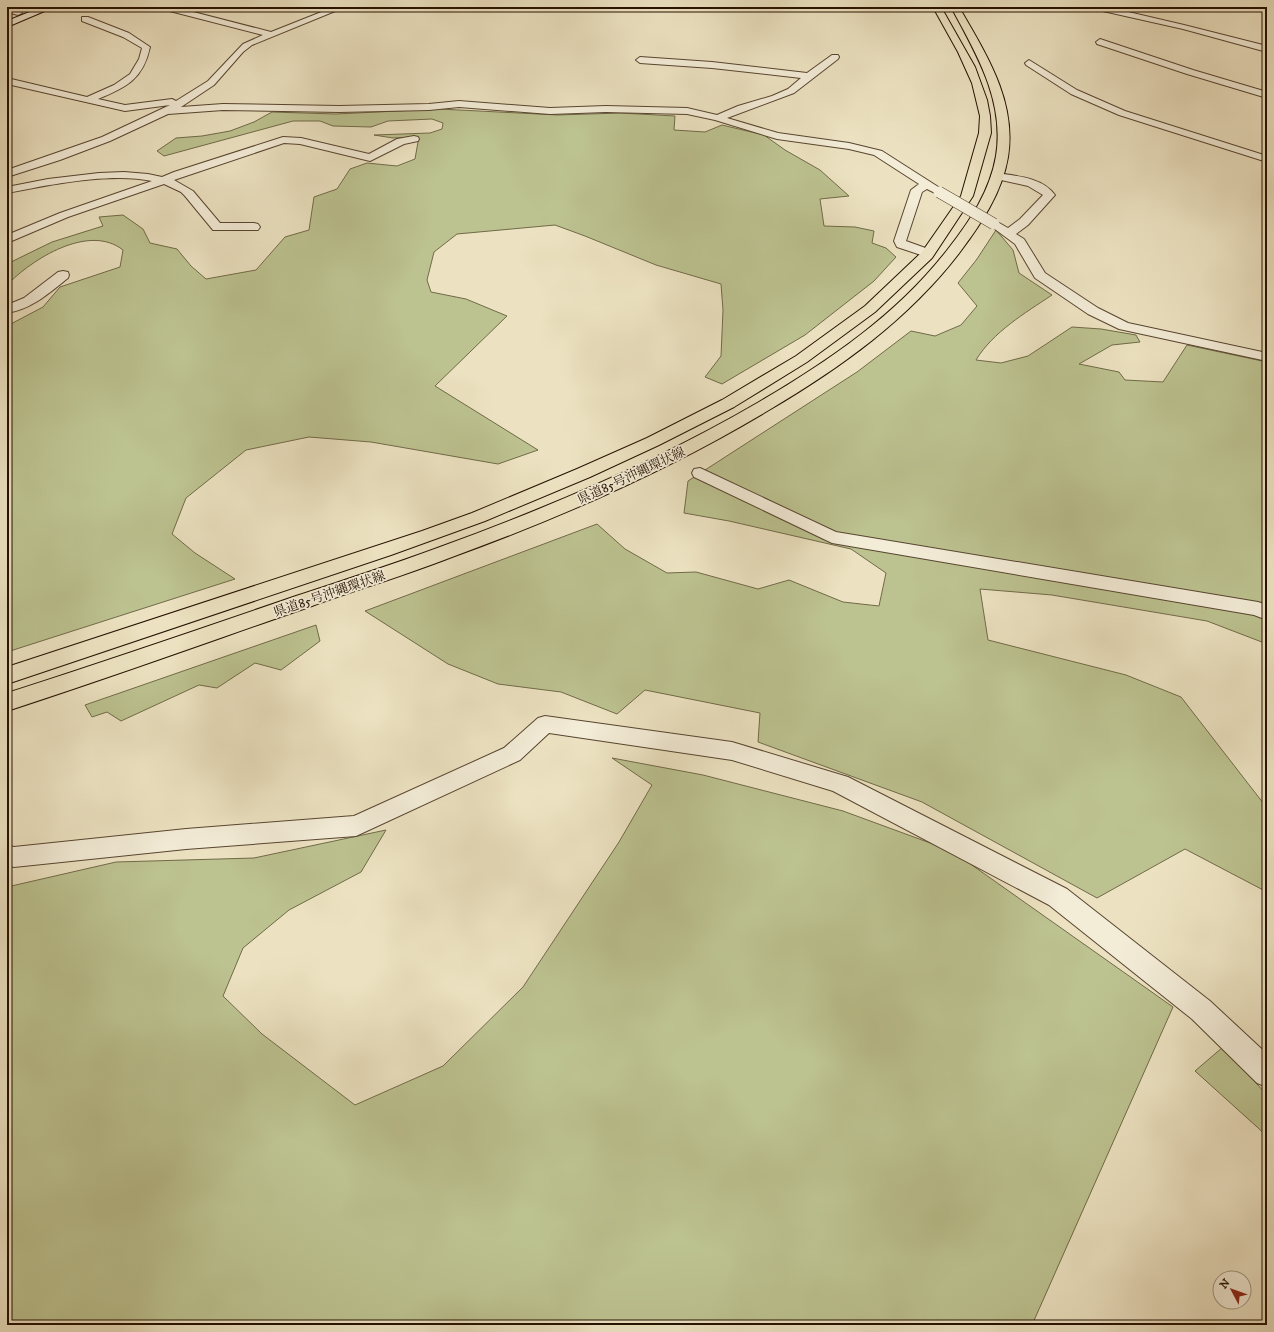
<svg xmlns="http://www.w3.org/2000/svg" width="1274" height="1332" viewBox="0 0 1274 1332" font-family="'IM FELL DW Pica','Noto Serif JP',serif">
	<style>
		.green { fill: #bcc290; stroke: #716a48 }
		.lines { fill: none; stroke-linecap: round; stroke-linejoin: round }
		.minor-casing { stroke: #584530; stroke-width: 2 }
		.secondary-casing { stroke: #261100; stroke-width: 2 }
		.primary-casing { stroke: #261100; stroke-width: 2 }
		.minor { fill: #f3ecd7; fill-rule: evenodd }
		.secondary { fill: #f3ecd7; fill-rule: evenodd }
		.primary { fill: #ece2c1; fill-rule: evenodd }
		.minor-bridge-casing { stroke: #584530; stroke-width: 12; stroke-linecap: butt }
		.minor-bridge { stroke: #f3ecd7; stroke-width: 11 }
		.labels { text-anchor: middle; stroke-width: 3.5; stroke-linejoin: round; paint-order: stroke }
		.far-street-label { font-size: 13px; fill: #261100; stroke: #f3ecd7 }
	</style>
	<rect width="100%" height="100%" fill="#ece2c1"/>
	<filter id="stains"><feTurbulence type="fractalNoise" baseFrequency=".005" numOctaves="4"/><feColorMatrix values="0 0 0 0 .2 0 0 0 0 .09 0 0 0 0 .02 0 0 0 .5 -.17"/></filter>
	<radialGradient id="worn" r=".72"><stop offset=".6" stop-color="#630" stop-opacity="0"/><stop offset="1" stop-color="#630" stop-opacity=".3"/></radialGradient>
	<g class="green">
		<path d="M439 109 558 115 620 113 675 116 674 130 705 132 722 125 764 135 785 150 820 170 849 196 820 199 824 226 855 227 874 231 872 243 886 248 896 257 874 281 805 335 722 384 705 377 721 356 723 310 721 284 656 265 585 236 555 225 457 234 434 252 427 280 431 292 466 299 507 316 435 386 538 450 498 464 371 442 309 437 246 450 186 498 172 534 195 553 235 579 7 652V326L43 307 60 287 120 267 123 250C89 223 32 259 7 285V264L52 242 103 226 99 217 123 215 143 229 150 243 177 249 191 266 206 279 256 270 285 237 309 230 314 197 337 189 350 169 367 163 397 166 415 159 418 142 415 137 393 138 374 135 430 133 442 129 443 123 432 119 388 121 371 127 333 126 320 121H293L164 156 157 151 176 138 202 136 230 131 254 122 272 112 336 114Z"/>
		<path d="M996 230 1013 250 1019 273 1052 295C1025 313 993 332 976 360L1001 363 1028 356 1072 327 1101 329 1136 335 1140 342 1112 345 1079 364 1119 372 1125 380 1163 382 1187 345 1267 362V644L1207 621 1052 595 980 589 988 640 1126 675 1181 697 1267 808V892L1185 849 1097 898 922 802 758 742 760 713 645 690 617 714 561 692 498 684 448 664 365 611 597 524 625 549 667 573 696 572 758 589 789 580 843 602 879 606 886 573 851 549 729 521 684 513 688 481 857 372 911 331 935 336 961 325 977 306 958 283 977 259Z"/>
		<polygon points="316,625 320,641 281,670 255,663 217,688 199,685 121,721 107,712 92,717 85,705"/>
		<polygon points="612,758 703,775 843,811 952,851 1173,1007 1032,1325 7,1325 7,887 116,862 254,858 386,830 361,872 289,910 243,948 223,996 262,1034 355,1105 443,1066 523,987 619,842 652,785"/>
		<polygon points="1223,1047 1267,1095 1267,1136 1195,1071"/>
	</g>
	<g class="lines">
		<defs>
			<g id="minor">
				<path d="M161 7H174L271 32 334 7H345L252 45 243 52 214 85 181 107 223 104 339 106 429 104 459 101 550 108 606 106 687 108 717 115 738 106 772 96 788 89 801 78 712 68 640 63 636 60 640 57 712 62 807 73 832 55H838L839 57 838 59 794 93 727 118 778 133 849 143 882 151 943 190 945 192 943 194 939 195 927 189 922 192 906 241 931 250 933 253 931 256 927 257 897 247 894 241 911 190 919 184 874 155 849 149 777 139 715 120 687 114 606 112 550 114 459 107 429 110 339 112 223 110 168 114 110 141 60 160 7 177V170L102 137 170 105 125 111 7 84V78L87 97 114 85 130 74 139 59 142 48 123 37 82 21V17H88L129 33 150 47C143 79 127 87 98 99L125 105 172 99 176 101 208 81 243 44 263 35 162 9Z"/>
				<polygon points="1093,7 1107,7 1184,25 1267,46 1267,52 1183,29 1094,9"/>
				<polygon points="7,8 21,11 22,13 18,15 7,12"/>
				<polygon points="1100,39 1193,70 1267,92 1267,98 1187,74 1097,44 1096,42"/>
				<polygon points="1029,60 1077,90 1125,111 1267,156 1267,162 1119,115 1071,94 1026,65 1025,63"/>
				<path d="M414 136 418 137 419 139 418 141 404 144 370 161 300 144 284 143 174 180 193 191 220 223H254L258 224 260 227 258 230H213L185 196 181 192 164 184 68 217 7 243V235L60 213 152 181C111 172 48 185 7 193V187L48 179 99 173 124 172 148 174 162 177 174 172 283 137 301 138 369 154 397 139Z"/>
				<path d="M996 173C1016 176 1042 177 1055 195L1028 225 1016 234 1024 239 1045 273 1098 308 1128 323 1267 353V361L1119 329 1088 314 1035 278 1015 244 988 224 990 221 994 220 1008 228 1020 219 1043 195 1028 186 992 178 991 176 992 174Z"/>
				<path d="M63 271 68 272 69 275 68 278C49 293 32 309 7 313V305L24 298 58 272Z"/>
				<polygon points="700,468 836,532 1258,602 1267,605 1267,620 1254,615 832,543 694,477 692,473 694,469"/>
				<polygon points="545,716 732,742 848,777 1067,889 1210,1001 1267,1054 1267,1087 1257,1083 1192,1019 1049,905 833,791 732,760 549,733 520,760 356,836 186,849 14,867 7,865 7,845 14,847 186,829 354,816 504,748 538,718"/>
			</g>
			<polygon id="secondary" points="42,7 54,7 7,27 7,21"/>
			<g id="primary">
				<polygon points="933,7 941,7 975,67 987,100 990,116 991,133 973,196 932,258 875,312 807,362 734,407 659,445 590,477 485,521 391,555 7,684 7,667 422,531 472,513 577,469 647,438 722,400 796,356 865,306 922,252 961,196 979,133 980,116 972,83 958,52"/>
				<path d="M951 7H959C986 54 1017 101 1008 157 1002 193 981 224 960 252 909 319 840 368 769 410 669 470 562 517 452 557 406 575 359 589 312 606 211 641 109 678 7 711V693C104 662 200 629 296 596 344 580 392 565 440 547 550 507 658 461 759 402 829 361 898 314 948 249 970 221 990 191 996 156 1005 101 976 53 951 7Z"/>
			</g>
		</defs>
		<use href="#minor" class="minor-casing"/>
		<use href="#secondary" class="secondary-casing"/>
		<use href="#primary" class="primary-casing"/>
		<use href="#minor" class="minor"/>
		<use href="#secondary" class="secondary"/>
		<use href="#primary" class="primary"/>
		<defs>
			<polyline id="minor-bridge" points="939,192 994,224"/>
		</defs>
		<use href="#minor-bridge" class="minor-bridge-casing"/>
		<use href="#minor-bridge" class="minor-bridge"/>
	</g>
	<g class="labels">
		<g class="far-street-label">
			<text transform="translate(631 475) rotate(-25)" y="5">県道85号沖縄環状線</text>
			<text transform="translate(329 593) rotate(-19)" y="5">県道85号沖縄環状線</text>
		</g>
	</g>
	<rect width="1274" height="1332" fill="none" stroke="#ece2c1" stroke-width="24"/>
	<rect x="8" y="8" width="1258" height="1316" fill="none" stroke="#261100" stroke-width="2"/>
	<rect x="12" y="12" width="1250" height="1308" fill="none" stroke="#261100"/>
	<g transform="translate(1232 1290) rotate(311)"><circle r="19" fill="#f3ecd7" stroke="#a19481"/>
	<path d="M0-3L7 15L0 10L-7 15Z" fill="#8f2418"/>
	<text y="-6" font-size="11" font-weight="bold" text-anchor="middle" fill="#261100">N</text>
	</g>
	<rect width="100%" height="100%" filter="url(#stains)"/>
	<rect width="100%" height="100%" fill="url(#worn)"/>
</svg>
